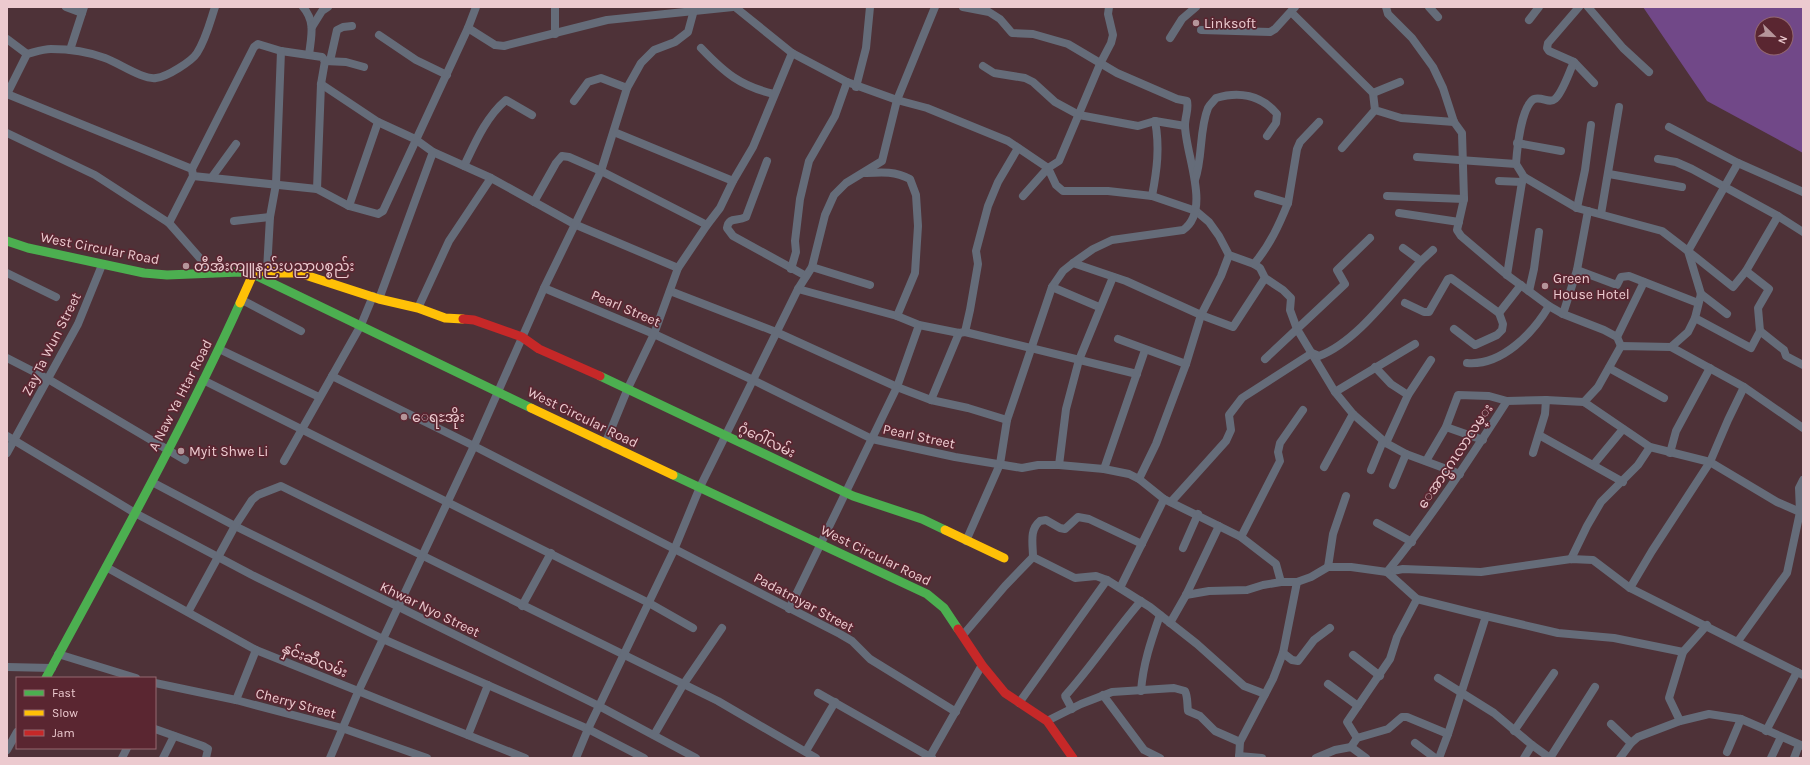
<svg xmlns="http://www.w3.org/2000/svg" width="1810" height="765" viewBox="0 0 1810 765" font-family="Karla,'Noto Sans Myanmar',sans-serif">
	<style>
		.forest { fill: #714888; fill-rule: evenodd }
		.lines { fill: none; stroke-linecap: round; stroke-linejoin: round }
		.street { stroke: #656c79; stroke-width: 8 }
		.fast { stroke: #4caf50; stroke-width: 9 }
		.slow { stroke: #ffc107; stroke-width: 9 }
		.jam { stroke: #c62828; stroke-width: 9 }
		.poi-dot { fill: #b5959a; stroke: #5a2631; stroke-width: 1.5 }
		.labels { text-anchor: middle; stroke-width: 3.5; stroke-linejoin: round; paint-order: stroke }
		.poi-label { font-size: 14px; fill: #eccacf; stroke: #5a2631; text-anchor: start }
		.street-label { font-size: 14px; fill: #eccacf; stroke: #5a2631 }
	</style>
	<rect width="100%" height="100%" fill="#4e3238"/>
	<path class="forest" d="M1643 7H1803V153L1707 101ZM1762 24H1786V48H1762Z"/>
	<g class="lines">
		<g class="street">
			<polyline points="66,7 82,13"/>
			<path d="M303 7C316 22 311 37 309 55"/>
			<polyline points="555,7 555,34"/>
			<polyline points="735,7 792,53 847,82 897,100 927,108 1008,141 1048,168 1056,185 1063,191 1108,191 1152,196 1196,211 1209,222 1219,236 1229,255 1254,264 1260,268 1265,278 1283,290 1291,298 1290,310 1297,329 1335,392 1353,414 1386,443 1406,454 1460,474"/>
			<path d="M963 7 989 12 1000 19 1012 33 1033 34 1068 44 1117 73 1177 99 1187 101C1189 109 1185 117 1185 125 1185 154 1212 210 1183 230L1112 240 1093 249 1073 263 1063 271 1052 287 1007 420 1000 464 966 541"/>
			<polyline points="1386,7 1388,14 1412,38 1433,67 1443,88 1454,122 1462,133 1464,199 1457,230 1461,236 1507,275 1549,306 1563,314 1604,330 1617,337 1621,346"/>
			<polyline points="1429,7 1438,17"/>
			<polyline points="1579,7 1548,43 1547,48 1549,51 1574,62 1594,83"/>
			<polyline points="1588,7 1623,48 1649,72"/>
			<polyline points="1291,12 1373,93 1375,110 1401,118 1454,122"/>
			<polyline points="1529,20 1539,7"/>
			<polyline points="312,27 322,11 328,7"/>
			<polyline points="468,28 495,45 504,46 607,20 733,7"/>
			<polyline points="1201,30 1270,32 1275,29 1295,7"/>
			<polyline points="379,35 416,60 447,75"/>
			<polyline points="1170,38 1182,19 1196,7"/>
			<polyline points="7,39 27,54"/>
			<path d="M701 48C725 73 740 86 774 94"/>
			<polyline points="70,50 84,7"/>
			<polyline points="330,61 337,30 343,27 352,26"/>
			<polyline points="983,66 994,73 1025,78 1033,82 1055,102 1079,115 1138,126 1155,121 1185,126"/>
			<polyline points="321,84 378,122 415,139 433,152 491,178 574,224 678,268"/>
			<polyline points="856,87 866,48 870,7"/>
			<polyline points="1373,93 1400,82"/>
			<path d="M7 94 27 54C35 52 43 49 51 49 69 49 89 52 105 58 119 63 143 80 156 78 167 77 192 61 197 53 206 39 210 22 215 7"/>
			<polyline points="7,94 192,169"/>
			<polyline points="574,101 588,82 601,78 627,88"/>
			<polyline points="1669,127 1738,163 1803,192"/>
			<polyline points="614,132 733,181"/>
			<polyline points="7,133 95,175 169,223 213,273"/>
			<polyline points="1517,143 1561,151"/>
			<polyline points="1342,148 1375,110"/>
			<polyline points="1417,157 1516,164 1524,177 1577,208 1662,231 1688,251 1701,294 1695,318 1688,332 1671,347 1621,346 1598,387 1584,402"/>
			<polyline points="1658,159 1676,162 1692,169 1778,216 1803,232"/>
			<path d="M767 161 746 217C737 222 729 216 727 228L733 236 806 276"/>
			<polyline points="1738,163 1688,251 1733,287 1746,271 1778,216"/>
			<path d="M1516 164C1517 150 1521 107 1534 99 1542 96 1549 104 1555 99 1563 92 1569 72 1574 62"/>
			<path d="M464 166C475 143 486 117 506 100L532 115"/>
			<path d="M865 173C882 172 895 171 910 179L916 195 918 226 915 273 897 316"/>
			<polyline points="1609,174 1682,187"/>
			<polyline points="193,176 317,189 349,206 378,214 383,211 468,28 476,7"/>
			<polyline points="212,177 236,144"/>
			<path d="M1195 180C1203 157 1199 130 1208 108 1210 104 1214 101 1216 98 1239 91 1261 95 1277 114L1276 123 1267 136"/>
			<polyline points="1499,181 1522,182"/>
			<polyline points="317,189 321,84 325,61"/>
			<polyline points="1023,196 1048,168 1059,161 1100,64 1111,43 1113,35 1108,14 1109,7"/>
			<path d="M1152 196C1157 170 1160 147 1155 121"/>
			<polyline points="1387,196 1464,199"/>
			<polyline points="534,202 556,163 562,156 569,157 601,171 707,225"/>
			<polyline points="1288,203 1297,149 1300,142 1319,122"/>
			<polyline points="349,206 378,122"/>
			<polyline points="1577,208 1585,170 1591,125"/>
			<polyline points="1399,213 1459,222"/>
			<polyline points="1601,214 1619,107"/>
			<polyline points="234,221 270,217"/>
			<polyline points="169,223 193,176 192,169 254,47 258,44 281,51 322,57 325,61 346,62 364,67"/>
			<polyline points="1403,248 1421,261"/>
			<polyline points="1073,263 1126,281 1201,315 1233,327 1265,278"/>
			<path d="M1254 264C1270 245 1279 225 1288 203L1258 194"/>
			<polyline points="812,267 870,285"/>
			<polyline points="791,269 796,252 795,241 800,199 809,161 835,116 847,82"/>
			<polyline points="267,270 270,217 276,184 281,51"/>
			<polyline points="1577,270 1617,285 1621,277 1629,276 1698,303"/>
			<polyline points="1746,271 1769,289 1758,308 1760,331"/>
			<polyline points="7,273 56,297"/>
			<polyline points="1507,275 1522,182 1524,177"/>
			<polyline points="1052,287 1099,307"/>
			<polyline points="544,288 654,334 753,380 872,439 955,457 1022,468 1038,465 1059,465 1104,469 1129,474 1139,479 1164,499 1241,537 1276,564 1281,582"/>
			<polyline points="798,289 897,316 919,325 959,333 965,332 1137,374"/>
			<polyline points="670,291 776,332 897,387 931,400 968,408 1007,420"/>
			<polyline points="1529,291 1534,269 1539,232"/>
			<polyline points="1701,294 1727,314"/>
			<polyline points="379,299 433,152"/>
			<polyline points="242,300 301,331"/>
			<polyline points="1405,303 1424,312 1429,312 1448,279 1451,278 1499,313 1503,324 1502,330 1497,335 1475,345 1454,329"/>
			<polyline points="418,308 449,241 491,178"/>
			<polyline points="1499,313 1521,285"/>
			<polyline points="1563,314 1577,270 1588,211"/>
			<polyline points="1695,318 1751,348 1760,331 1784,350 1786,356 1803,365"/>
			<polyline points="965,332 970,310 978,264 976,251 988,206 998,182 1018,148"/>
			<polyline points="1617,337 1644,282"/>
			<polyline points="1118,339 1186,364"/>
			<polyline points="1671,347 1744,387 1803,428"/>
			<polyline points="219,349 319,397"/>
			<polyline points="7,358 48,379 185,460"/>
			<polyline points="1265,359 1345,284 1337,270 1370,238"/>
			<path d="M1467 363C1502 366 1533 333 1549 306"/>
			<polyline points="1375,367 1391,384 1408,395"/>
			<polyline points="1609,368 1664,398"/>
			<polyline points="332,376 474,446 840,634 852,641 870,659 956,712"/>
			<polyline points="203,380 649,603 693,628"/>
			<polyline points="1335,392 1415,344"/>
			<polyline points="931,400 959,333"/>
			<polyline points="1446,427 1483,440"/>
			<polyline points="1539,435 1623,482"/>
			<polyline points="7,436 135,513 252,575 383,639 588,729 644,758"/>
			<polyline points="1386,443 1408,395 1431,360"/>
			<polyline points="605,444 628,388 654,334 678,268 707,225 720,208 733,181 753,147 792,53"/>
			<polyline points="7,453 78,324 102,265"/>
			<polyline points="1533,453 1545,414 1546,400"/>
			<polyline points="1670,453 1676,431 1710,368"/>
			<polyline points="284,461 361,325 373,296"/>
			<polyline points="1426,461 1446,427 1458,395 1489,396 1507,401"/>
			<polyline points="1594,464 1623,429"/>
			<polyline points="1059,465 1066,409 1079,360 1113,277"/>
			<polyline points="1324,467 1353,414"/>
			<polyline points="1104,469 1145,350"/>
			<polyline points="1371,470 1383,441"/>
			<polyline points="1139,479 1156,444 1186,364 1201,315 1221,276 1229,255"/>
			<polyline points="152,482 235,526 599,706 696,758"/>
			<polyline points="1393,485 1406,454"/>
			<path d="M1171 502 1226 441 1231 430 1229 415 1242 398 1312 353 1319 356C1357 342 1393 291 1421 261L1433 250"/>
			<polyline points="1377,523 1412,542"/>
			<polyline points="1241,537 1280,461 1278,452 1280,443 1303,410"/>
			<polyline points="1183,548 1198,514"/>
			<polyline points="1033,557 1075,578 1096,576 1107,580 1150,607 1197,644 1244,686 1265,694"/>
			<polyline points="1571,559 1587,526 1601,502 1638,465 1650,447"/>
			<polyline points="106,567 256,650 525,758"/>
			<polyline points="1328,567 1333,534 1346,496"/>
			<path d="M1387 572C1431 518 1469 460 1507 401L1546 400 1584 402 1650 447 1710 462 1777 502 1800 512 1803 511"/>
			<polyline points="1387,572 1403,569 1481,572 1571,559 1593,560 1630,588 1803,675"/>
			<polyline points="1120,588 1164,499"/>
			<polyline points="1630,588 1652,551 1710,462 1728,420 1744,387"/>
			<polyline points="1186,595 1209,591 1247,590 1263,585 1281,582 1297,582 1311,577 1328,567 1351,567 1387,572 1417,599 1473,613 1558,633 1614,638 1683,652 1707,625"/>
			<polyline points="522,606 551,553"/>
			<polyline points="789,609 897,387 919,325"/>
			<polyline points="188,612 235,526 252,500 258,495 281,486 718,701 816,758"/>
			<polyline points="1170,623 1186,595 1219,526"/>
			<path d="M963 635 1005 586 1033 557C1033 544 1029 530 1040 521L1046 520 1060 528 1065 529 1078 517 1089 519 1142 544"/>
			<polyline points="1738,641 1787,573 1800,512 1799,488 1803,480"/>
			<polyline points="1283,653 1292,660 1298,661 1314,640 1330,628"/>
			<polyline points="58,654 136,678"/>
			<polyline points="1353,655 1380,676"/>
			<polyline points="7,667 52,668"/>
			<polyline points="1438,678 1494,713 1532,745 1550,758"/>
			<polyline points="155,683 236,700 342,728 427,758"/>
			<polyline points="1328,684 1358,706"/>
			<path d="M1141 691C1143 664 1151 641 1160 615"/>
			<polyline points="818,693 932,758"/>
			<polyline points="1103,695 1144,750 1160,758"/>
			<polyline points="236,700 256,650"/>
			<polyline points="1019,703 1107,580"/>
			<path d="M1072 709 1065 696C1092 666 1114 632 1141 601"/>
			<path d="M1047 721 1081 704 1112 692 1174 688 1185 691C1188 697 1187 704 1188 711L1200 716 1215 731 1240 742"/>
			<polyline points="1680,721 1669,698 1683,652"/>
			<polyline points="1611,724 1631,743"/>
			<polyline points="155,729 203,746 208,749 206,758"/>
			<polyline points="1514,731 1554,673"/>
			<polyline points="1766,731 1797,672"/>
			<polyline points="468,735 488,685"/>
			<polyline points="654,735 683,685 722,628"/>
			<polyline points="1357,738 1347,722 1390,659 1397,637 1417,599"/>
			<polyline points="1415,743 1435,758"/>
			<polyline points="1351,747 1357,738 1388,729 1402,717 1407,717 1448,734"/>
			<polyline points="7,750 17,732"/>
			<polyline points="806,751 835,702"/>
			<polyline points="1727,752 1741,719"/>
			<polyline points="1239,756 1262,758"/>
			<polyline points="122,758 127,748"/>
			<polyline points="163,758 174,736"/>
			<polyline points="330,758 358,692 474,446 544,288 601,171 627,88 641,63 654,50 675,42 688,32 694,10"/>
			<polyline points="576,758 588,729 674,550 700,487 798,289 812,267 825,215 834,195 846,183 882,161 897,100 935,7"/>
			<polyline points="929,758 982,665"/>
			<polyline points="1239,758 1240,742 1273,679 1283,653 1297,582"/>
			<polyline points="1316,758 1335,750 1351,747 1366,758"/>
			<polyline points="1439,758 1448,734 1486,616"/>
			<polyline points="1524,758 1532,745"/>
			<polyline points="1550,758 1595,687"/>
			<polyline points="1620,758 1631,743 1638,737 1680,721 1709,714 1741,719 1803,746"/>
			<polyline points="1771,758 1781,737"/>
			<polyline points="1794,758 1799,745"/>
		</g>
		<g class="fast">
			<polyline points="7,241 28,248 144,273 167,275 240,272 253,274 531,408"/>
			<polyline points="600,376 853,496 922,519 945,530"/>
			<polyline points="673,475 927,594 944,608 958,629"/>
			<path d="M46 678C113 554 182 431 240 303"/>
		</g>
		<g class="slow">
			<polyline points="240,303 253,274 267,270 279,273 299,273 379,299 418,308 445,318 463,319"/>
			<polyline points="531,408 673,475"/>
			<polyline points="945,530 1004,558"/>
		</g>
		<g class="jam">
			<polyline points="463,319 474,320 522,337 539,349 600,376"/>
			<polyline points="958,629 982,665 1005,693 1047,721 1073,758"/>
		</g>
	</g>
	<g class="poi-dot">
		<circle cx="1196" cy="23" r="4"/>
		<circle cx="186" cy="266" r="4"/>
		<circle cx="1545" cy="286" r="4"/>
		<circle cx="404" cy="417" r="4"/>
		<circle cx="181" cy="451" r="4"/>
	</g>
	<g class="labels">
		<g class="poi-label">
			<text x="1204" y="28">Linksoft</text>
			<text x="194" y="271">တီအီးကျူနည်းပညာပစ္စည်း</text>
			<text x="1553" y="283">Green<tspan x="1553" dy="16">House Hotel</tspan></text>
			<text x="412" y="422">ေရႊအိုး</text>
			<text x="189" y="456">Myit Shwe Li</text>
		</g>
		<g class="street-label">
			<text transform="translate(100 248) rotate(11)" y="5">West Circular Road</text>
			<text transform="translate(626 308) rotate(23)" y="5">Pearl Street</text>
			<text transform="translate(51 344) rotate(-63)" y="5">Zay Ta Wun Street</text>
			<text transform="translate(180 395) rotate(-63)" y="5">A Naw Ya Htar Road</text>
			<text transform="translate(583 417) rotate(26)" y="5">West Circular Road</text>
			<text transform="translate(919 436) rotate(12)" y="5">Pearl Street</text>
			<text transform="translate(767 440) rotate(26)" y="5">ဂံ့ဂေါ်လမ်း</text>
			<text transform="translate(1455 456) rotate(-56)" y="5">ေအာင္မဂၤလာလမ္း</text>
			<text transform="translate(876 555) rotate(26)" y="5">West Circular Road</text>
			<text transform="translate(804 602) rotate(28)" y="5">Padatmyar Street</text>
			<text transform="translate(430 609) rotate(26)" y="5">Khwar Nyo Street</text>
			<text transform="translate(315 660) rotate(22)" y="5">နှင်းဆီလမ်း</text>
			<text transform="translate(296 703) rotate(15)" y="5">Cherry Street</text>
		</g>
	</g>
	<rect width="1810" height="765" fill="none" stroke="#eccacf" stroke-width="16"/>
	<rect x="16" y="677" width="140" height="72" fill="#5a2631" stroke="#946870"/>
	<rect x="24" y="690" width="20" height="6" fill="#4caf50" stroke="#946870"/>
	<text x="52" y="697" font-size="12" fill="#eccacf">Fast</text>
	<rect x="24" y="710" width="20" height="6" fill="#ffc107" stroke="#946870"/>
	<text x="52" y="717" font-size="12" fill="#eccacf">Slow</text>
	<rect x="24" y="730" width="20" height="6" fill="#c62828" stroke="#946870"/>
	<text x="52" y="737" font-size="12" fill="#eccacf">Jam</text>
	<g transform="translate(1774 36) rotate(113)"><circle r="19" fill="#5a2631" stroke="#946870"/>
	<path d="M0-3L7 15L0 10L-7 15Z" fill="#b5959a"/>
	<text y="-6" font-size="11" font-weight="bold" text-anchor="middle" fill="#eccacf">N</text>
	</g>
</svg>
